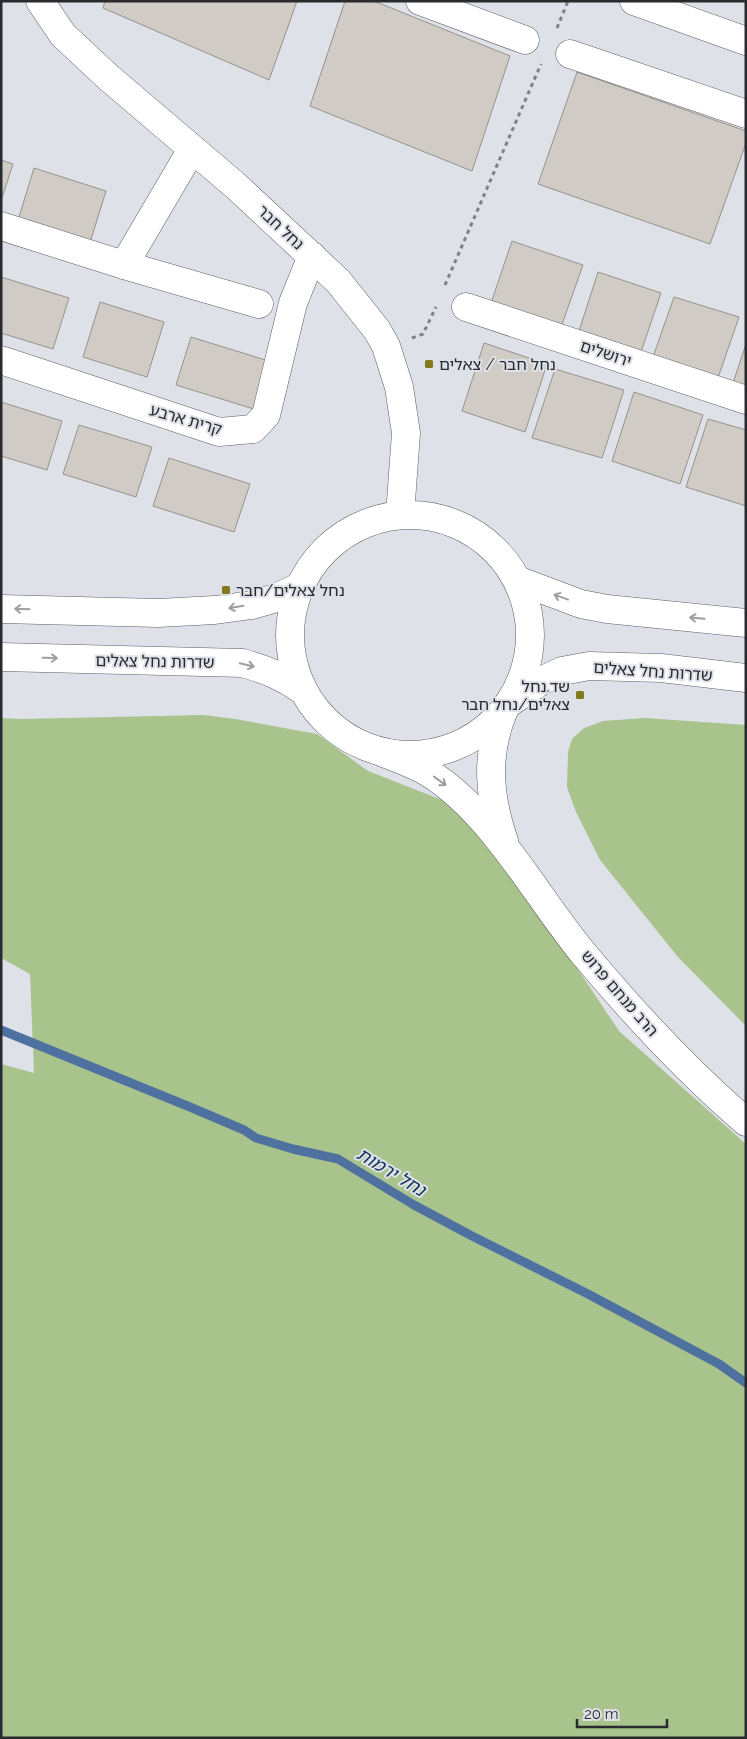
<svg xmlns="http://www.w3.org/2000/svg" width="747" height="1739" viewBox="0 0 747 1739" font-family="Raleway,'Noto Sans Hebrew',sans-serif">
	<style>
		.green { fill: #a9c38d }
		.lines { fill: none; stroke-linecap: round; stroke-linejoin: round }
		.stream { stroke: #4e719f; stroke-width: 9 }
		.building { fill: #d0cbc5; stroke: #96928c }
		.minor-casing { stroke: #5d5e64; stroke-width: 29 }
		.major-casing { stroke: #5d5e64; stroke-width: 29 }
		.path { stroke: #7f8186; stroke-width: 3; stroke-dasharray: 4 4; stroke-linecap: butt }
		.minor { stroke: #fff; stroke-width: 28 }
		.major { stroke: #fff; stroke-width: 28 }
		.oneway { stroke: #9f9fa0 }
		.poi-dot { fill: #84791d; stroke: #dfe1e8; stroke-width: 2 }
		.labels { text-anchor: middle; stroke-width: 4; stroke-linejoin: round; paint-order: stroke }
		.street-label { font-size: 16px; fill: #292a2d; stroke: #dfe1e8 }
		.poi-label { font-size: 16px; fill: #292a2d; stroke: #dfe1e8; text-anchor: start }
		.water-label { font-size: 18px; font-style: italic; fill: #10335c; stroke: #dfe1e8 }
	</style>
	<rect width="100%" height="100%" fill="#dfe1e8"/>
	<g class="green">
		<polygon points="203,715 235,719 317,734 368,771 460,807 505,860 619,1031 746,1144 746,1738 1,1738 1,1064 34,1073 30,974 1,958 1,718 20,719"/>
		<polygon points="645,718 746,725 746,1026 678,957 600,860 576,812 567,787 568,752 572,739 584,728 603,721"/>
	</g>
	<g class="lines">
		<polyline class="stream" points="1,1030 190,1107 244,1130 256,1138 293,1149 338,1159 414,1205 472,1236 588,1294 719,1364 746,1383"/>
	</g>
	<g class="building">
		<polygon points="105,1 297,1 269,80 103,8"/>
		<polygon points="345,1 374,1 510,56 472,171 310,106"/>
		<polygon points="577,72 746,131 746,143 710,244 538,184"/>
		<polygon points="1,160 13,164 1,201"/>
		<polygon points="34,168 106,191 88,249 16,227"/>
		<polygon points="512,241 583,265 561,327 491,303"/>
		<polygon points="598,272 661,293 640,355 578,334"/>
		<polygon points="1,277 69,298 53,349 1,333"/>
		<polygon points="674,297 739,317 718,378 653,357"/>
		<polygon points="100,302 164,322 147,377 83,357"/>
		<polygon points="191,337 272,362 257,410 176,385"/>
		<polygon points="484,343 547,364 525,432 462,411"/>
		<polygon points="746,344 746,387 733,383"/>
		<polygon points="555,369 624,390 602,458 532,438"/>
		<polygon points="634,392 703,415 680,484 612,461"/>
		<polygon points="1,402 62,421 47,470 1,456"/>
		<polygon points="708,419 746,430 746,506 686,487"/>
		<polygon points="79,425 152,447 136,497 63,474"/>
		<polygon points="169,458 250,484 234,532 153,506"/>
	</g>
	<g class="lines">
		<defs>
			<g id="minor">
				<polyline points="40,1 63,35 108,77 236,186 338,281 377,330 386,346 399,387 406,433 400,515"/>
				<polyline points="420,1 525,40"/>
				<polyline points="634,1 746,41"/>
				<polyline points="570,54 746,114"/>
				<polyline points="1,226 124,265 259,304"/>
				<polyline points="124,265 192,149"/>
				<polyline points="466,307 746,400"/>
				<polyline points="1,360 219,432 253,429 266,415 293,303 312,256"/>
				<path d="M503 712C485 756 489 797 504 841"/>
				<path d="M381 752C397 758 414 764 429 773 492 812 536 896 583 953 633 1013 687 1071 746 1122"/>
			</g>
			<g id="major">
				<circle cx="410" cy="635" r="120"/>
				<polyline points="517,580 581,604 607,609 746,623"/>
				<polyline points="1,609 158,613 215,610 252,605 276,598 299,587"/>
				<path d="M1 657 243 663C266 670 283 676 302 690"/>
				<polyline points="512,701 541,681 562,671 589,666 661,668 746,678"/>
			</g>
		</defs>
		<use href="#minor" class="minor-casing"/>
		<use href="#major" class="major-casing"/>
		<g class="path">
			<polyline points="557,28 568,1"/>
			<polyline points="445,285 541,64"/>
			<polyline points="412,338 423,334 436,307"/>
		</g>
		<use href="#minor" class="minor"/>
		<use href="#major" class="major"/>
	</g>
	<defs><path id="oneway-shaft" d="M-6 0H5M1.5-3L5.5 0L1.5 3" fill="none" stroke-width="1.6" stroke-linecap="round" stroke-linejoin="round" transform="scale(1.25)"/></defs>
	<g class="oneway">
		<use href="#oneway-shaft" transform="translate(561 597) rotate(-160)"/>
		<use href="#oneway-shaft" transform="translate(236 607) rotate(171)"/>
		<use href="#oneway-shaft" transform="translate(22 609) rotate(-178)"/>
		<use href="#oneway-shaft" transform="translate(697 618) rotate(-175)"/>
		<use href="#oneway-shaft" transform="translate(50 658) rotate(1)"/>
		<use href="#oneway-shaft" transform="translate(247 665) rotate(13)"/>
		<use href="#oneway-shaft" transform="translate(440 781) rotate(36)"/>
	</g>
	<g class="poi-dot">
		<rect x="424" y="359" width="10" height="10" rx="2.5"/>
		<rect x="221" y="585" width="10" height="10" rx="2.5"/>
		<rect x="575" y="690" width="10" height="10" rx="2.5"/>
	</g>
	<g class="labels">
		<g class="street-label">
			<text transform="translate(281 227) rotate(43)" y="6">נחל חבר</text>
			<text transform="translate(606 353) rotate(18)" y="6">ירושלים</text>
			<text transform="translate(186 419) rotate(16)" y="6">קרית ארבע</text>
			<text transform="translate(155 661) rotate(1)" y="6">שדרות נחל צאלים</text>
			<text transform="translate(653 671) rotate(4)" y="6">שדרות נחל צאלים</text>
			<text transform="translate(620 993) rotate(49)" y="6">הרב מנחם פרוש</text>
		</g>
		<g class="poi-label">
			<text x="439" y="370">נחל חבר / צאלים</text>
			<text x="236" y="596">נחל צאלים/חבר</text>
			<text x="570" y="692" text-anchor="end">שד.נחל<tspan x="570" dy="18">צאלים/נחל חבר</tspan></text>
		</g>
		<g class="water-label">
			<text transform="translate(391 1172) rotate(31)" y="6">נחל ירמות</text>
		</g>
	</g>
	<rect width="747" height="1739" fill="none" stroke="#292a2d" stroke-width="5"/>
	<path d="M577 1719v8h90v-8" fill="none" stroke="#292a2d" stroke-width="2.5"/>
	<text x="584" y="1719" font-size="15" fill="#292a2d" stroke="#dfe1e8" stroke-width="4" paint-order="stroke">20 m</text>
</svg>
